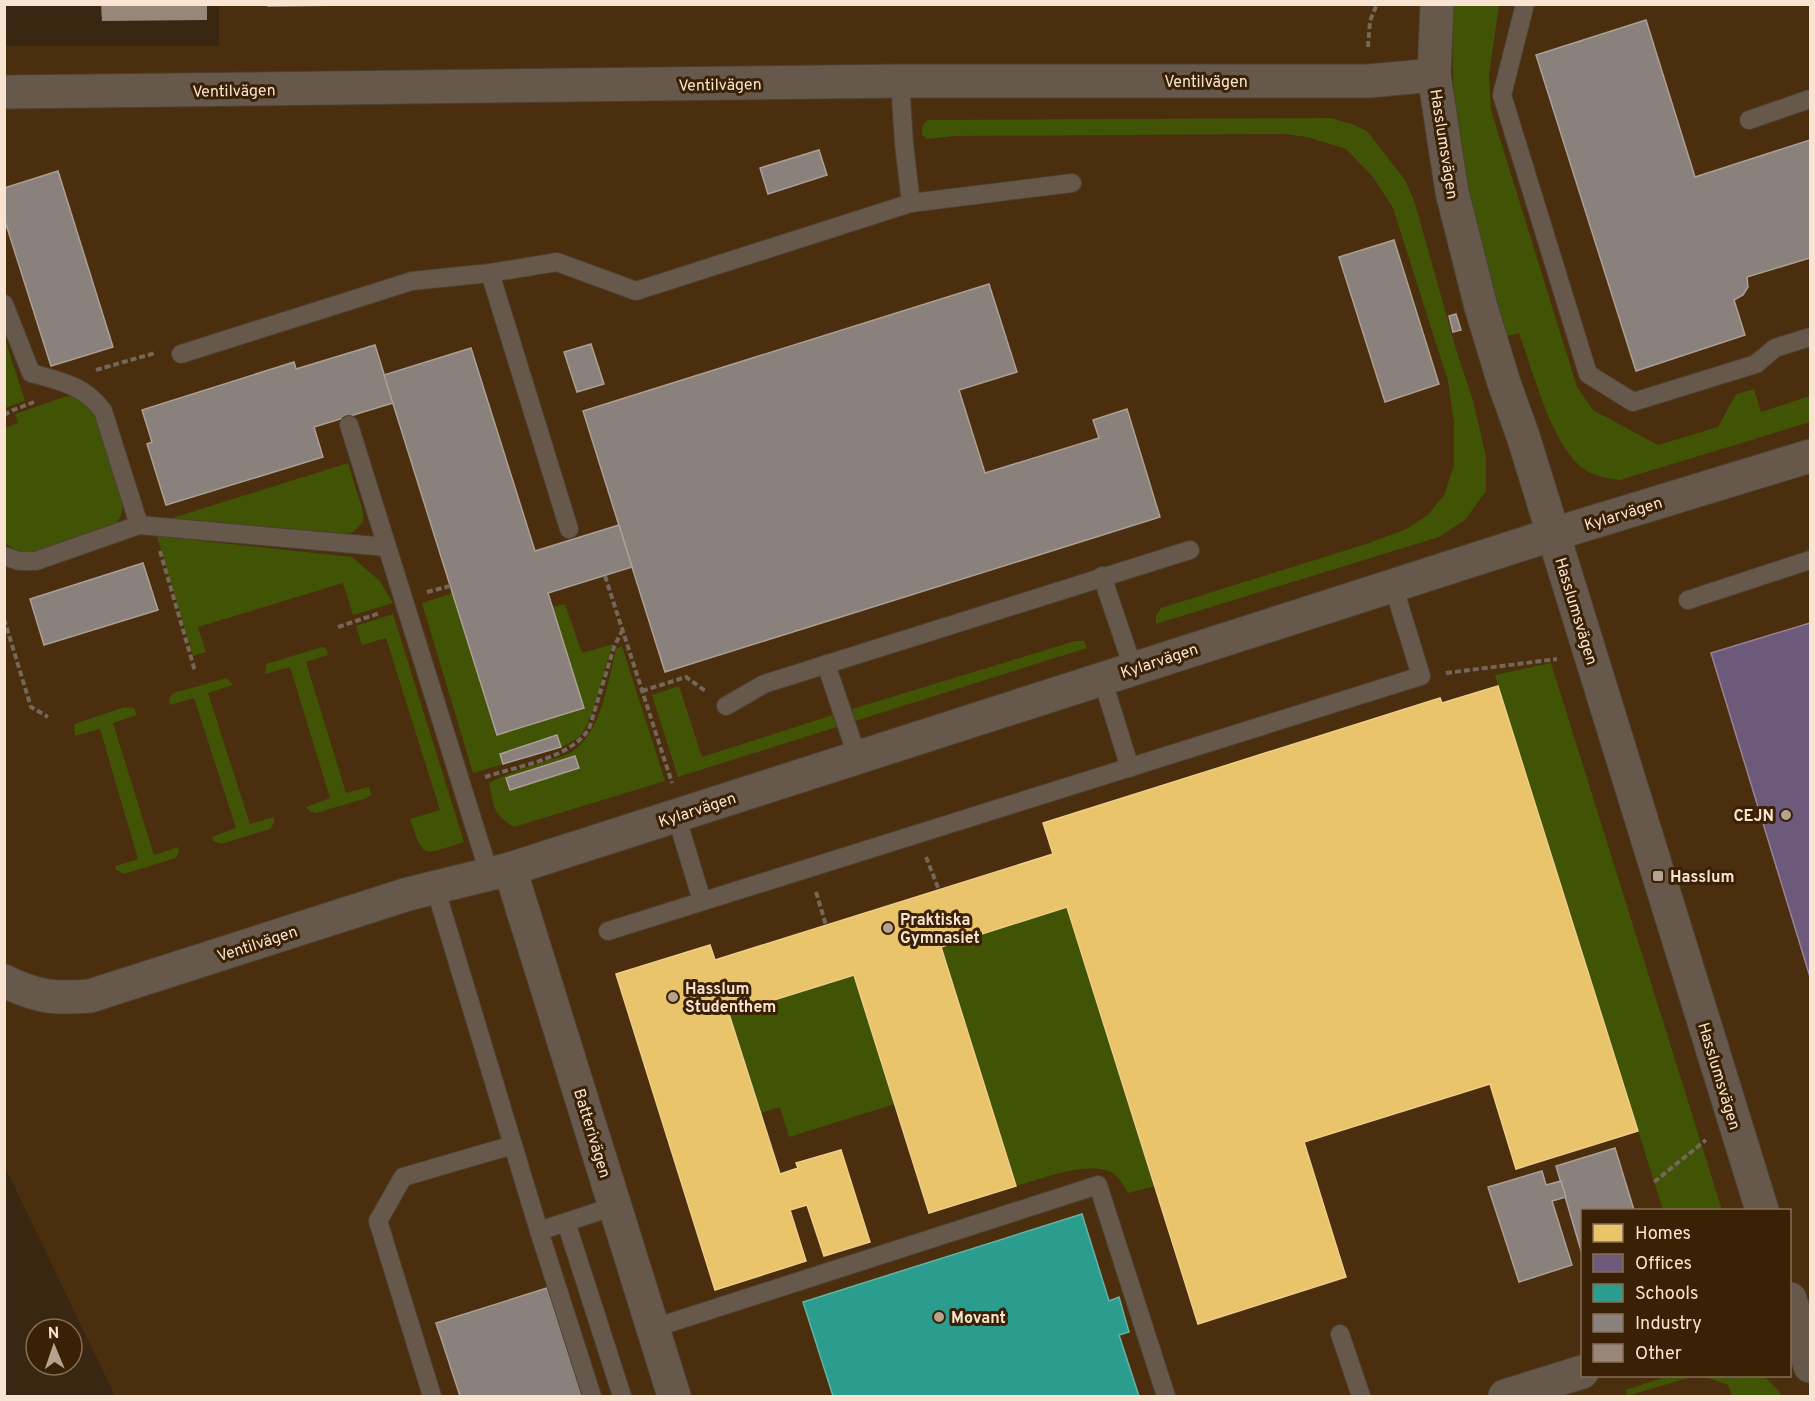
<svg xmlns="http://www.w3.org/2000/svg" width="1815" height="1401" viewBox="0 0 1815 1401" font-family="Overpass,sans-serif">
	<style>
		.built { fill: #4a2e0e; fill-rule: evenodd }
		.green { fill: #415305; fill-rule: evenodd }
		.homes { fill: #e9c46a; stroke: #eece89; stroke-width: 1.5 }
		.offices { fill: #6d597a; stroke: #978394; stroke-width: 1.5 }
		.schools { fill: #2a9d8f; stroke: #68b2a3; stroke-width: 1.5 }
		.industry { fill: #8a817c; stroke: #ab9f96; stroke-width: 1.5 }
		.building { fill: #978779 }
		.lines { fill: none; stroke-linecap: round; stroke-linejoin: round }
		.service-casing { stroke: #4e4132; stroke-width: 20 }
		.minor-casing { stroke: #4e4132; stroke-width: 35 }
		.path { stroke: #736759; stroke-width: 4; stroke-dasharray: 6 3; stroke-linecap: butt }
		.service { stroke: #66584a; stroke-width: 18 }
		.minor { stroke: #66584a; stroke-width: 33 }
		.poi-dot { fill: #b6a28e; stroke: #3a2105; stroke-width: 2 }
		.labels { text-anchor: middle; stroke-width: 6; stroke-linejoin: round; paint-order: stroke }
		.street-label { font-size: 16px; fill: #f9e4d1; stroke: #3a2105 }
		.poi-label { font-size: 16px; font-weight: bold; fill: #f9e4d1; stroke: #3a2105; text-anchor: start }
	</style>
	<rect width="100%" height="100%" fill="#392711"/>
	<path class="built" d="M219 4 1810 5V1396H115L5 1167V46H219ZM1582 1210H1790V1376H1582Z"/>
	<g class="green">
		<path d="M1451 5H1499L1489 75 1491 110 1577 387 1593 410 1658 445 1718 427 1736 394 1754 389 1761 412 1810 396V422L1620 480C1606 478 1592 476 1581 467 1550 441 1533 371 1519 333L1507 336 1472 212 1454 108Z"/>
		<path d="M1330 118 1352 124 1367 131 1405 180 1414 200 1456 349 1473 401 1486 456V491L1465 520 1439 537 1156 624V616L1161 608 1366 544 1406 529 1428 515 1444 495 1454 465V423L1448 381 1393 208 1373 177 1346 149 1307 137 1283 134 955 136 927 139 922 135C922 128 922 124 928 120Z"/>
		<polygon points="4,336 25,401 5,408 4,408"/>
		<path d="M73 396 84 402 97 417 122 499C123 510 122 517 114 526L29 553 18 552 5 543V428L18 423 15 414 64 397Z"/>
		<polygon points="348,463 363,512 363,522 353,532 347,534 172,518"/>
		<polygon points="157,536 352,557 380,581 393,603 353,615 343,583 198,627 206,652 193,656"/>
		<path d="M453 593 498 735 584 708 552 607 565 604 582 653 613 644C604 667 594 718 581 735 576 740 567 745 561 747L557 736 500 754 503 764 473 773 422 603Z"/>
		<path d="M393 614 464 842C424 854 424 862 410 819L440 810 386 638 362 645 356 626Z"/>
		<polygon points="1075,641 1084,641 1087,648 855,721 852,709"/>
		<path d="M622 646 665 781 514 827C492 814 494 806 489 783 508 773 529 767 549 760 556 758 565 756 571 752 601 735 608 681 616 649ZM574 756 578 768 510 790 506 778Z"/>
		<polygon points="322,647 326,648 328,655 306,662 346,793 369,787 371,795 367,798 316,813 311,812 306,807 330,798 290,667 265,674 266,664"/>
		<polygon points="1551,663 1722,1210 1663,1210 1495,675"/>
		<polygon points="227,678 233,685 208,693 250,824 274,817 274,823 270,829 221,844 213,841 212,837 236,828 194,698 170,705 169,699 173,693"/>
		<polygon points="679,686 702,757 833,715 837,727 678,777 652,695"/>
		<polygon points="125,707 134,708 137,715 113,723 154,855 178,847 179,851 176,858 124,874 116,870 115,866 138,859 100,729 75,736 74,725 77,723"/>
		<path d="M1067 907 1155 1186 1128 1193C1124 1187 1120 1178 1114 1174 1091 1159 1042 1179 1016 1186L941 947Z"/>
		<polygon points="854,975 895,1104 789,1137 780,1107 761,1113 729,1014"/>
		<polygon points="1669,1376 1695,1376 1627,1396 1625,1390"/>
		<polygon points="1703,1376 1764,1376 1778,1390 1781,1396 1732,1396 1728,1385"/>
	</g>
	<polygon class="homes" points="1498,686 1638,1131 1516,1169 1490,1084 1304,1142 1346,1277 1198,1324 1067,907 941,947 1016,1186 929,1213 854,975 729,1014 780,1174 798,1168 796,1163 841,1150 870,1242 824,1256 807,1205 790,1210 806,1261 715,1290 616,974 710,945 715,960 1053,854 1043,823 1440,698 1442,703"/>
	<polygon class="offices" points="1810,623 1810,977 1711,653"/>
	<polygon class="schools" points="1082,1214 1109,1301 1119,1297 1129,1332 1119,1335 1139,1396 833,1396 803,1302"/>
	<g class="industry">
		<polygon points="268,4 433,4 268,6"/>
		<polygon points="1646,20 1695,177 1810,140 1810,258 1747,277 1748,287 1743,295 1734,300 1745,335 1636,371 1536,55"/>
		<polygon points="819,150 827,175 768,194 760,168"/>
		<polygon points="58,171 113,347 51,366 4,218 4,188"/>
		<polygon points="1394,240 1439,384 1385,402 1339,257"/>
		<polygon points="989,284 1017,372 959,390 985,473 1099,438 1093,420 1127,409 1160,517 665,672 583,411"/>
		<polygon points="1456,314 1461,330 1453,332 1449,316"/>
		<polygon points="591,344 604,384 577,392 564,352"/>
		<polygon points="375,345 393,403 314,427 323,457 166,505 147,444 152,442 142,410 294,362 296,369"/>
		<polygon points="471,348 535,551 619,525 632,567 548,593 584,708 497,735 384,375"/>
		<polygon points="143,563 158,610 44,645 30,599"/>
		<polygon points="557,735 561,747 503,764 500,754"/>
		<polygon points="575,756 579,768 510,790 506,778"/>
		<polygon points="1615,1148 1634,1210 1582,1210 1582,1254 1556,1166"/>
		<polygon points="1542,1171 1546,1185 1561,1181 1566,1197 1552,1201 1572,1265 1519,1282 1488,1187"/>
		<polygon points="547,1288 583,1396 460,1396 436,1323"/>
	</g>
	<polygon class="building" points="101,4 207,4 207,20 102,21"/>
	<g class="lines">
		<defs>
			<g id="service">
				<polyline points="1525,4 1502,95 1588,374 1633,402 1756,364 1775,348 1810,337"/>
				<polyline points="900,81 904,144 911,203"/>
				<polyline points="1749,120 1810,99"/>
				<polyline points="490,273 569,529"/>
				<path d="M4 304 31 373C60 381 84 385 103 411L139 525"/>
				<polyline points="181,354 412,281 490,273 557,262 636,291 911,203 1072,183"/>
				<polyline points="349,425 489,873"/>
				<polyline points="4,556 19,561 36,561 139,525 387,547"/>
				<polyline points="1102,576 1133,668"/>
				<polyline points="1688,600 1810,560"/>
				<polyline points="826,664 857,756"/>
				<polyline points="1102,678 1130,768"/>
				<polyline points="726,706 764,684 1190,550"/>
				<polyline points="676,815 702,901"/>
				<polyline points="435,887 539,1231 592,1396"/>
				<polyline points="608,931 1421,676 1393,585"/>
				<polyline points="566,1222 622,1396"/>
				<polyline points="539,1231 615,1206"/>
				<polyline points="654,1328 1098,1185 1166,1396"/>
				<polyline points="1340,1334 1361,1396"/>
				<polyline points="432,1396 378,1221 403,1177 513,1145"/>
			</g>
			<g id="minor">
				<polyline points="1437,4 1434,75 1452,192 1481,307 1504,383 1523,436 1762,1210"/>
				<polyline points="4,92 900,81 1369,81 1434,75"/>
				<polyline points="510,869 674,1396"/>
				<path d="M4 981C37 997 54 999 90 996L408 894 510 869 1554 534 1810 456"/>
				<polyline points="1790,1299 1810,1366"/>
				<polyline points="1505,1396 1582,1372"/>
			</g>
		</defs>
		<use href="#service" class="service-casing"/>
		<use href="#minor" class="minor-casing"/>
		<g class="path">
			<polyline points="1368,47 1370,21 1377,4"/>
			<polyline points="96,370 155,353"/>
			<polyline points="4,415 13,410 34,402"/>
			<polyline points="160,551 195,671"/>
			<polyline points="605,576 672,783"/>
			<polyline points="427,592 450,586"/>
			<polyline points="4,619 31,707 48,717"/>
			<polyline points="338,627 380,613"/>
			<polyline points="1446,673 1557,659"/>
			<polyline points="642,691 686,677 707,692"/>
			<path d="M485 777C518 766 569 759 589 729L614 647 622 631"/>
			<polyline points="926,857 939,890"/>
			<polyline points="816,892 826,925"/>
			<polyline points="1654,1182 1706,1140"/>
		</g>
		<use href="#service" class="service"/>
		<use href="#minor" class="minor"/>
	</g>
	<g class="poi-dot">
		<circle cx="1786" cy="815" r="6"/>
		<rect x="1652" y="870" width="12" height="12" rx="3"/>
		<circle cx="888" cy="928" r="6"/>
		<circle cx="673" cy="997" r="6"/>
		<circle cx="939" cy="1317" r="6"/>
	</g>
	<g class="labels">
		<g class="street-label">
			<text x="1206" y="87">Ventilvägen</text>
			<text transform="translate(720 84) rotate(-1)" y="6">Ventilvägen</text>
			<text transform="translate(234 90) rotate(-1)" y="6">Ventilvägen</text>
			<text transform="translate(1445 144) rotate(81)" y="6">Hasslumsvägen</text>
			<text transform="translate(1623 513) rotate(-17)" y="6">Kylarvägen</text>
			<text transform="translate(1577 611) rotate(73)" y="6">Hasslumsvägen</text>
			<text transform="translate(1159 660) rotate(-18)" y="6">Kylarvägen</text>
			<text transform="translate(697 809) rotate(-18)" y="6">Kylarvägen</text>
			<text transform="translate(257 943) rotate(-18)" y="6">Ventilvägen</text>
			<text transform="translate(1720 1076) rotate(73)" y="6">Hasslumsvägen</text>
			<text transform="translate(593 1133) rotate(73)" y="6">Batterivägen</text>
		</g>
		<g class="poi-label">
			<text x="1774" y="821" text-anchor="end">CEJN</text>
			<text x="1670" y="882">Hasslum</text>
			<text x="900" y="925">Praktiska<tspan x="900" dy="18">Gymnasiet</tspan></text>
			<text x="685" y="994">Hasslum<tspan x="685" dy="18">Studenthem</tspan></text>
			<text x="951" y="1323">Movant</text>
		</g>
	</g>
	<rect width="1815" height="1401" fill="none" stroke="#f9e4d1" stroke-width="12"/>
	<rect x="1581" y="1209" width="210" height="168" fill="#3a2105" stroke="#866f57" stroke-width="1.5"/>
	<rect x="1593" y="1224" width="30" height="18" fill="#e9c46a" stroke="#866f57" stroke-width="1.5"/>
	<text x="1635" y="1239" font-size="18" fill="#f9e4d1">Homes</text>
	<rect x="1593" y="1254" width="30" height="18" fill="#6d597a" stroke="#866f57" stroke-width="1.5"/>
	<text x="1635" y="1269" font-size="18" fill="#f9e4d1">Offices</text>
	<rect x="1593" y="1284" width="30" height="18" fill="#2a9d8f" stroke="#866f57" stroke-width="1.5"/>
	<text x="1635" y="1299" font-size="18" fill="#f9e4d1">Schools</text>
	<rect x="1593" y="1314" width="30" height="18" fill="#8a817c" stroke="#866f57" stroke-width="1.5"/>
	<text x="1635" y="1329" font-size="18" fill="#f9e4d1">Industry</text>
	<rect x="1593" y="1344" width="30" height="18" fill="#978779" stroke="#866f57" stroke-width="1.5"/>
	<text x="1635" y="1359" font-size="18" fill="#f9e4d1">Other</text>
	<g transform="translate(54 1347) rotate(358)"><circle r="28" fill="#3a2105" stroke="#866f57" stroke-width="1.5"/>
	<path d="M0-4.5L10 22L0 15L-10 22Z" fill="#b6a28e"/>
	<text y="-9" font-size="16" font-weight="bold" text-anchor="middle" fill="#f9e4d1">N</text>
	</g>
</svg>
